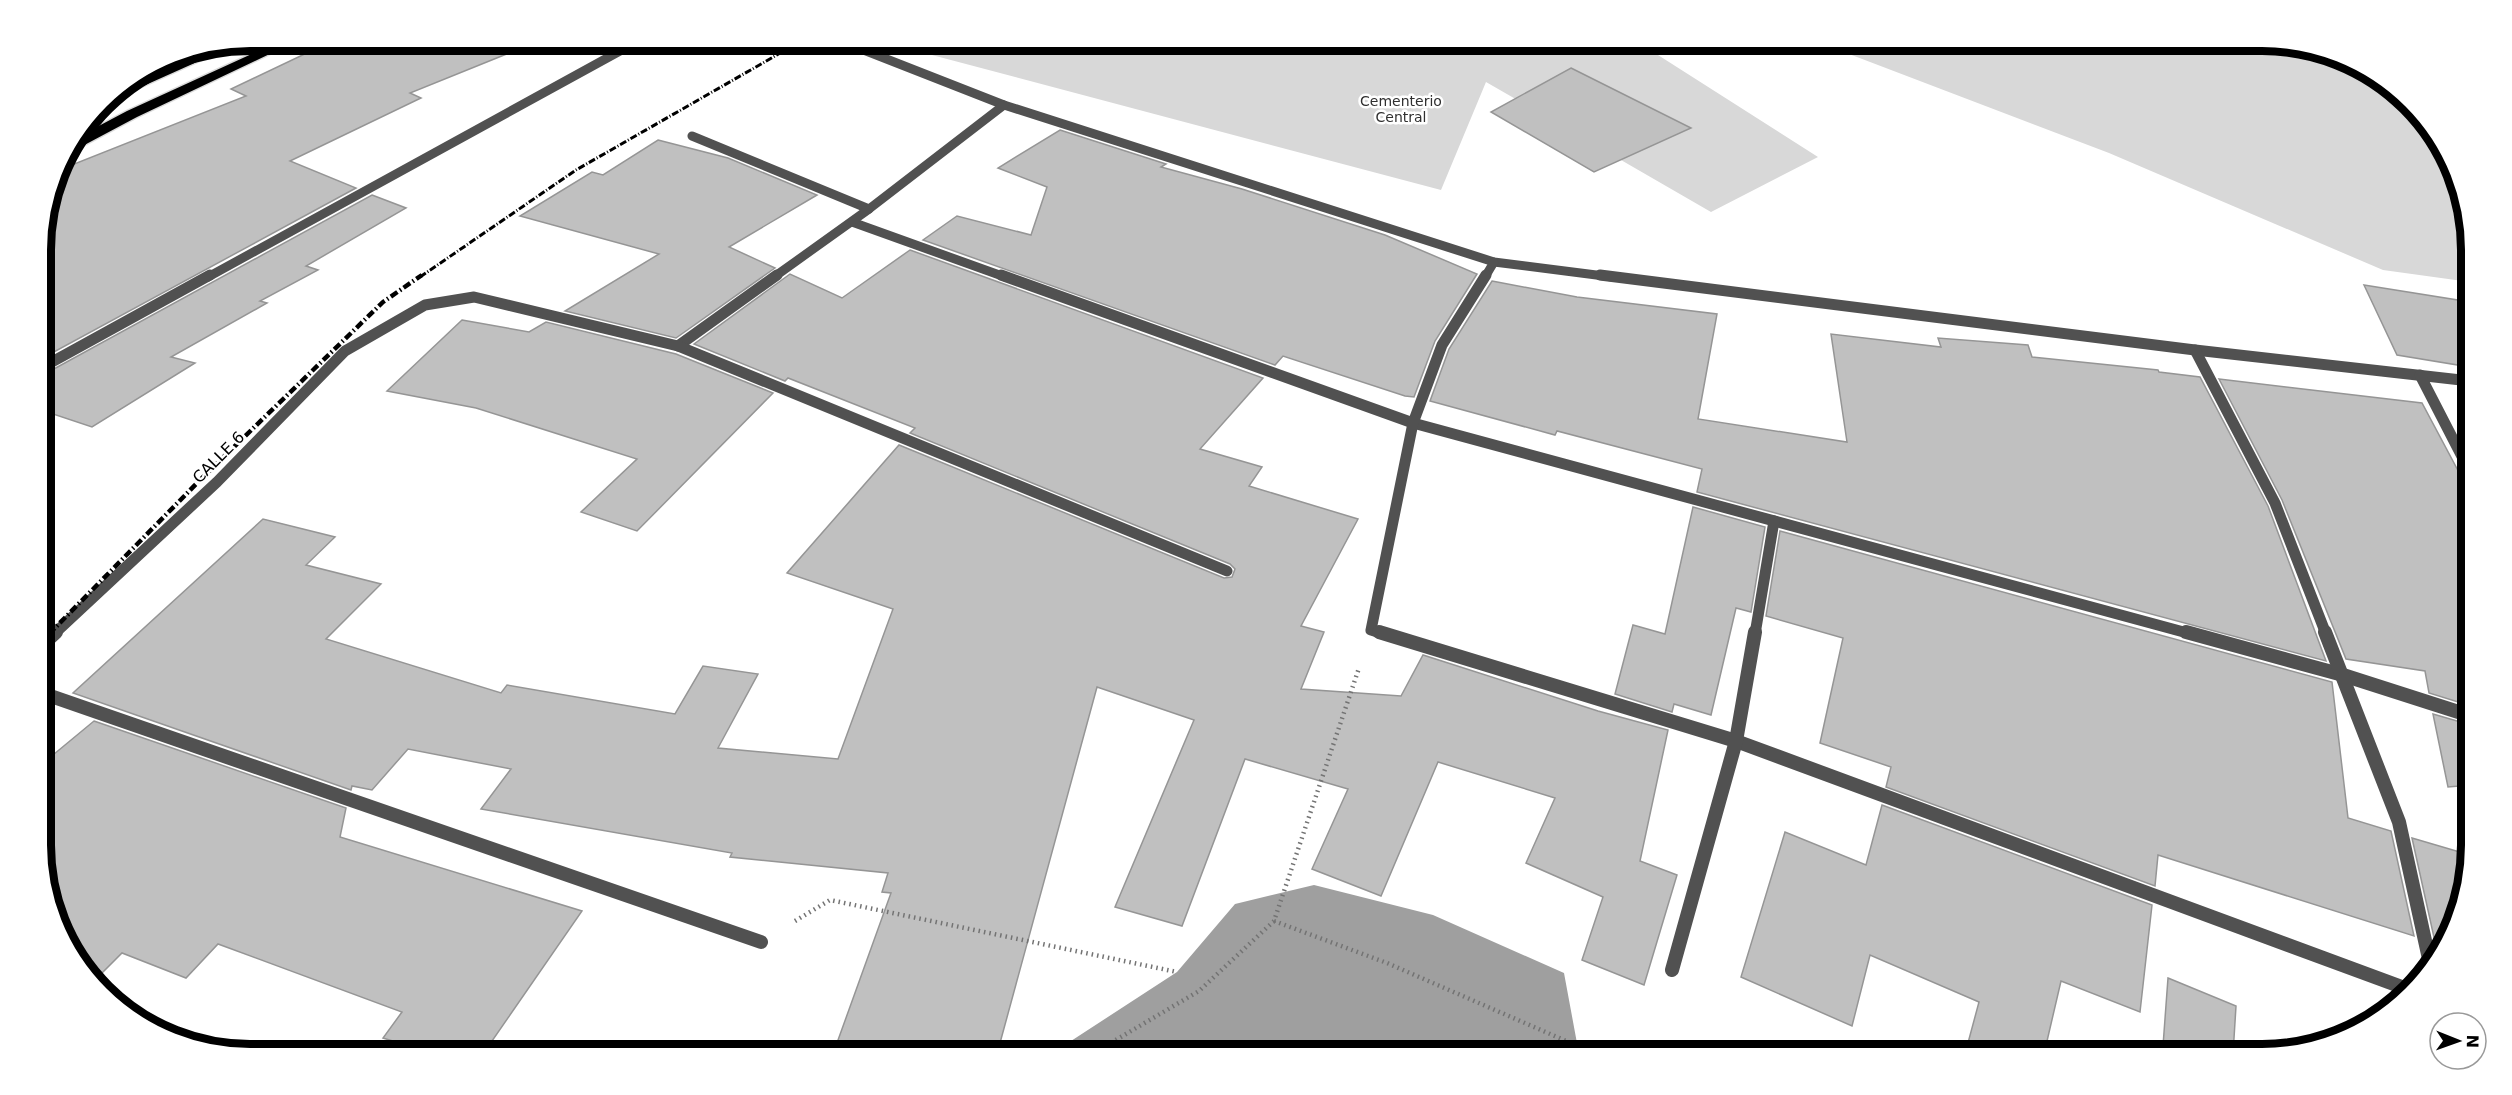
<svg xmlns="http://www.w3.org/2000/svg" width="2512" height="1095" viewBox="0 0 2512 1095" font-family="'DejaVu Sans',sans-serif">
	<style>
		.green { fill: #d8d8d8 }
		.water { fill: #9f9f9f }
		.building { fill: #c0c0c0; stroke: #959595; stroke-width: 1.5 }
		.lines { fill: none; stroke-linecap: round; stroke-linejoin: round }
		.highway-casing { stroke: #dbdbdb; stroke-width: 3 }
		.path { stroke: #737373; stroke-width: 4.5; stroke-dasharray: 1.5 4; stroke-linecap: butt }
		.street-far2 { stroke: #515151; stroke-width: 9 }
		.street-far1 { stroke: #515151; stroke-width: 11 }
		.street { stroke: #515151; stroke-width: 14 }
		.highway { fill: #000; fill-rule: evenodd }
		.rail-far2 { stroke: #000; stroke-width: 3; stroke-dasharray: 7 2 1 2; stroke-linecap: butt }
		.rail-far1 { stroke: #000; stroke-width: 4.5; stroke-dasharray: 8 3 1.5 3; stroke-linecap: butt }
		.rail { stroke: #000; stroke-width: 5; stroke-dasharray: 10 4 1.5 4; stroke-linecap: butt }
		.labels { text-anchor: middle; stroke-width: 5; stroke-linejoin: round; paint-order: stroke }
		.far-park-label { font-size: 14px; fill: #2f2f2f; stroke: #fff }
		.street-label { font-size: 16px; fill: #000; stroke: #fff }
		.rim { fill: none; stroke: #000; stroke-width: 8 }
	</style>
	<rect width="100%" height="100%" fill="#fff"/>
	<g class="green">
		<polygon points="2262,40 2342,56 2428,123 2470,223 2470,282 2383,270 2109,153 1815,41"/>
		<polygon points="879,41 1636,41 1818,157 1711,212 1486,82 1441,190"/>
	</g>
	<polygon class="water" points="1314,885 1433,915 1564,973 1579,1054 1051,1054 1177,972 1235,904"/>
	<g class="building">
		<polygon points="334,40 534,40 534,43 410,93 421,98 290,161 356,188 41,359 41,236 59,170 246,96 231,89"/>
		<polygon points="1571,68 1691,128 1594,172 1491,112"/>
		<polygon points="1060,130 1166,164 1161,167 1242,189 1385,235 1477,274 1435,341 1414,397 1405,396 1283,356 1275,365 923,240 957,216 1031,235 1047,187 998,168"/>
		<polygon points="658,140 728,158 817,195 729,247 775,268 676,338 565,311 659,254 520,216 592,172 603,175"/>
		<polygon points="372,195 406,208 306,266 318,270 260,301 267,303 171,357 195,363 92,427 41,410 41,376"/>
		<polygon points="910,250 1263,378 1200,449 1262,467 1249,486 1358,519 1301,626 1324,632 1301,689 1401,696 1423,655 1598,711 1668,730 1640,861 1677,875 1644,985 1582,960 1603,897 1526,863 1555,798 1438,762 1381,896 1312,869 1348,789 1245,759 1182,926 1115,907 1194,720 1097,687 997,1054 833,1054 891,893 882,892 888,873 730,857 732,853 481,809 511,769 408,749 372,790 352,786 351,790 73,693 263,519 335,537 306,565 381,584 326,639 501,693 507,685 675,714 703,666 758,674 718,748 838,759 893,609 787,573 899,445 1224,578 1232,577 1235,569 1230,564 910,433 915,428 788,378 785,381 694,344 790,274 842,298"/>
		<polygon points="1492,281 1577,297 1717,314 1698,419 1847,442 1831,334 1941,347 1938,338 2028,345 2032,357 2158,370 2159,372 2200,377 2268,506 2326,661 1697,492 1702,469 1557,431 1555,435 1430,401 1449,349"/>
		<polygon points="2364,285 2470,302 2470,367 2397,355"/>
		<polygon points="462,320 529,332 546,322 676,354 773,393 637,531 581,512 637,459 476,408 387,391"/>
		<polygon points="2219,379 2422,403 2471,495 2471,706 2429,693 2425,671 2346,659 2282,500"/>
		<polygon points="1693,507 1765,527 1751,612 1736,608 1711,715 1674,704 1672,712 1615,694 1633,625 1665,634"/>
		<polygon points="1780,531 2332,682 2348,818 2391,831 2414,936 2158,855 2155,886 1886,787 1891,767 1820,743 1843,638 1766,616"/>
		<polygon points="2433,714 2471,725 2471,785 2448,787"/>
		<polygon points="94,721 346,808 340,837 582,911 483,1054 435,1054 383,1038 402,1012 218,944 186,978 122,953 94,981 84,973 42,873 42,764"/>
		<polygon points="1882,805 2152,905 2140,1012 2061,981 2044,1054 1965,1054 1979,1002 1870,955 1852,1026 1741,977 1785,832 1866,865"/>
		<polygon points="2412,838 2470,855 2456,925 2444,945 2435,942"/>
		<polygon points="2168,978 2236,1006 2233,1054 2183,1054 2163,1046"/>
	</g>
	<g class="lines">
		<defs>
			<g id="highway">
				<polygon points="282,40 299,40 137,117 75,150 67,150 76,138 127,111"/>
				<polygon points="227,45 226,49 112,100 106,100 111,93 122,86 204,49"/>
			</g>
		</defs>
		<use href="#highway" class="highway-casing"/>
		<g class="path">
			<polyline points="795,921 830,900 1177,972"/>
			<polyline points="1274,921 1387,963 1596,1054"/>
			<polyline points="1092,1054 1199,991 1274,921 1359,668"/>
		</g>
		<g class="street-far2">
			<polyline points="838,40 1004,105 1494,262 1612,277"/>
			<polyline points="692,136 869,209"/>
			<polyline points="852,222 1005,277"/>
			<polyline points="208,277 640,40"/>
			<polyline points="774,277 869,209 1004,105"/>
			<polyline points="1485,277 1494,262"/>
		</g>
		<g class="street-far1">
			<polyline points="1001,275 1413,423 2191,634"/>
			<polyline points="1600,275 2195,350 2470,381"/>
			<polyline points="678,346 777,275"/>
			<polyline points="2195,350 2275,503 2326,634"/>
			<polyline points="41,368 210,275"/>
			<polyline points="2420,375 2470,472"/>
			<polyline points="54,634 217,482 345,351 425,305 474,297 678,346 1227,571"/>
			<polyline points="1384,634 1371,630 1413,423 1442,345 1486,275"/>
			<polyline points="1755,634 1774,521"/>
		</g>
		<g class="street">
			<polyline points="1379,632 1736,741 2410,990"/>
			<polyline points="2186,632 2343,675 2471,716"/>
			<polyline points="2325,632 2399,822 2431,968"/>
			<polyline points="42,645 56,632"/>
			<polyline points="42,693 761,942"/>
			<polyline points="1672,970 1736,741 1755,632"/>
		</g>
		<use href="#highway" class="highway"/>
		<polyline class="rail-far2" points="420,277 576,170 803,40"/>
		<polyline class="rail-far1" points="49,634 202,478 383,302 422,275"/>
		<polyline class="rail" points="42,641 50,632"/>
	</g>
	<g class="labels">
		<g class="far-park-label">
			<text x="1401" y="106">Cementerio<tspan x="1401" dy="16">Central</tspan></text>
		</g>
		<g class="street-label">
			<text transform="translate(218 457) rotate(-45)" y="6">CALLE 6</text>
		</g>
	</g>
	<path d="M0 0H2512V1095H0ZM250 51H2262A199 199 0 0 1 2461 250V845A199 199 0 0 1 2262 1044H250A199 199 0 0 1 51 845V250A199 199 0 0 1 250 51Z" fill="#fff" fill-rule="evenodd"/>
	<path class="rim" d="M250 51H2262A199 199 0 0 1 2461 250V845A199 199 0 0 1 2262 1044H250A199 199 0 0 1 51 845V250A199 199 0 0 1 250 51Z"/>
	<g transform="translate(2458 1041) rotate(91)"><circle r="28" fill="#ffffff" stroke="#999999" stroke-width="1.5"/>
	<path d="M0-4.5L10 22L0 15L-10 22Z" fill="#000000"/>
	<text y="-9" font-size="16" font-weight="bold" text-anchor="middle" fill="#000000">N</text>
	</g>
</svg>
